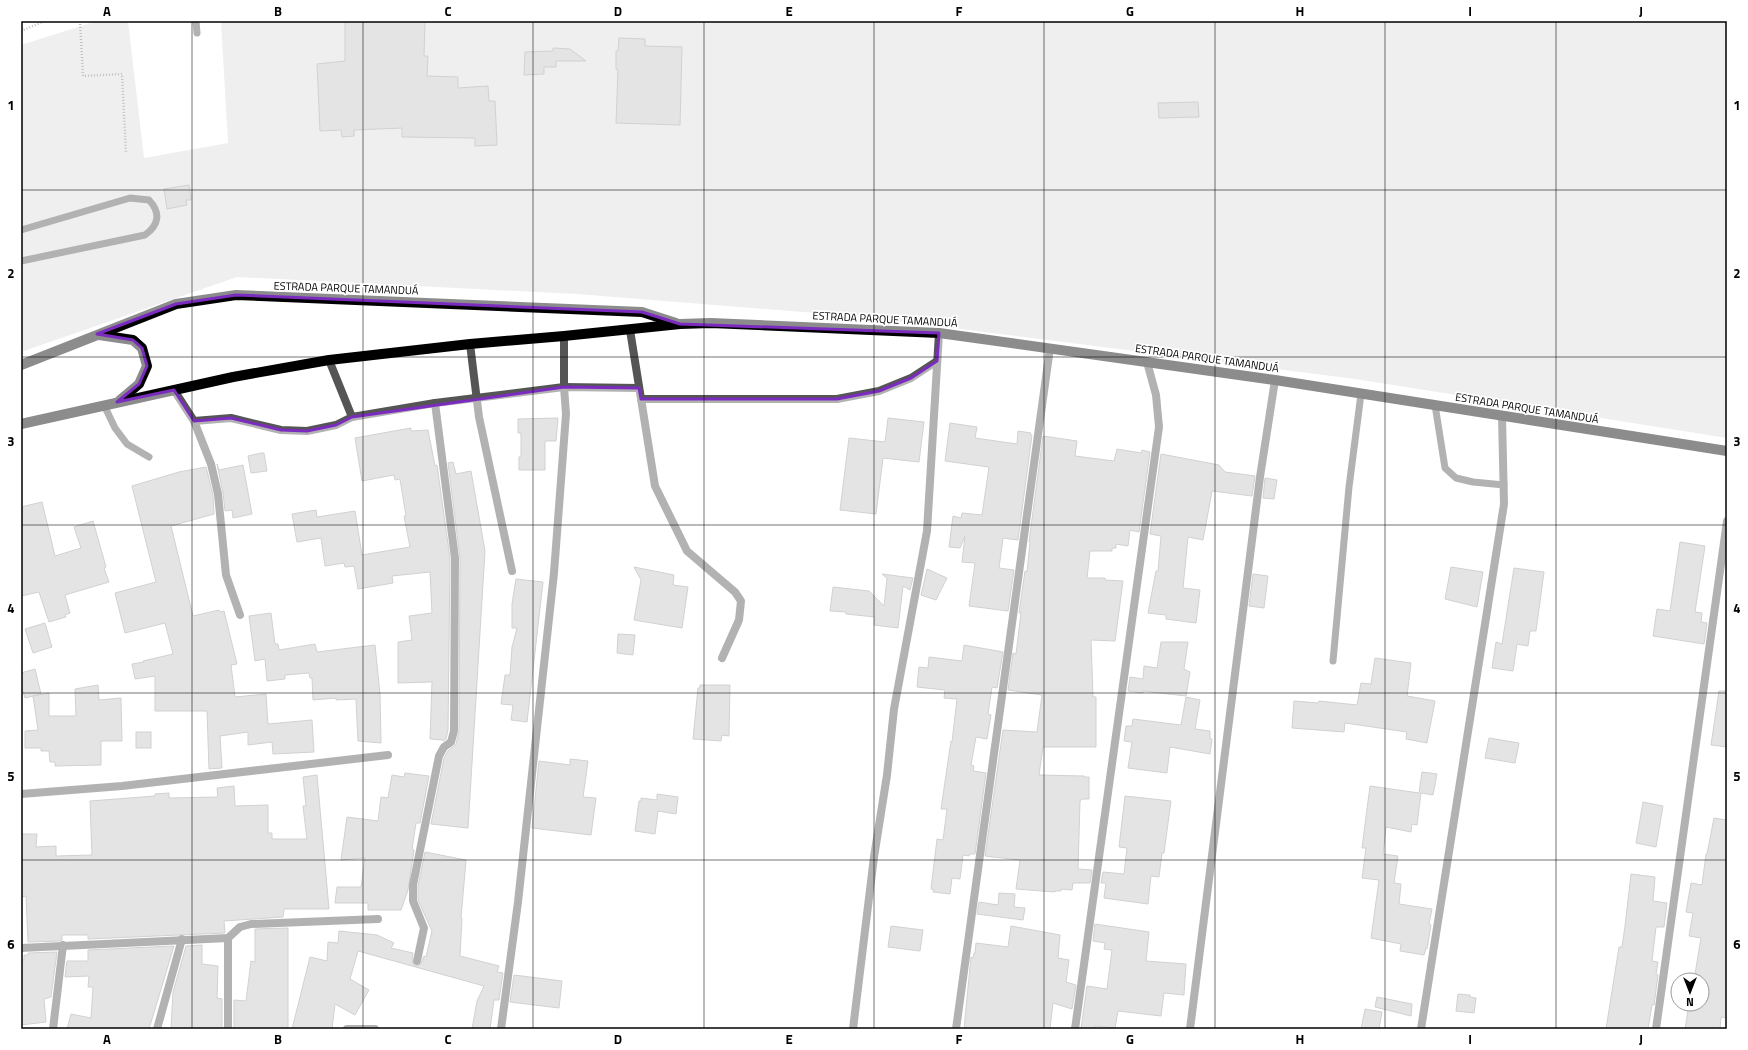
<svg xmlns="http://www.w3.org/2000/svg" width="1748" height="1050" viewBox="0 0 1748 1050" font-family="'Titillium Web',sans-serif">
	<style>
		.green { fill: #dcdcdc }
		.building { fill: #c4c4c4; stroke: #999 }
		.lines { fill: none; stroke-linecap: round; stroke-linejoin: round }
		.path { stroke: #777; stroke-width: 2.5; stroke-dasharray: 1 2; stroke-linecap: butt }
		.lane { stroke: #555; stroke-width: 7 }
		.street { stroke: #555; stroke-width: 8 }
		.primary { stroke: #000; stroke-width: 10 }
		.marked { fill: none; stroke: #7b2cbf; stroke-width: 3; stroke-linejoin: round }
		.grid { fill: none; stroke: #000; stroke-width: 1; stroke-opacity: 0.55 }
		.labels { text-anchor: middle; stroke-width: 3.5; stroke-linejoin: round; paint-order: stroke }
		.street-label { font-size: 11px; fill: #000; stroke: #fff }
		.neatline { fill: none; stroke: #000; stroke-width: 1.5 }
		.grid-label { font-size: 13px; text-anchor: middle; font-weight: bold; fill: #000 }
	</style>
	<rect width="100%" height="100%" fill="#fff"/>
	<polygon class="green" points="97,21 128,21 144,158 228,143 221,21 1727,21 1727,438 1355,379 866,317 577,294 237,277 21,352 21,45"/>
	<g class="building">
		<polygon points="345,21 425,21 424,56 428,56 427,76 458,77 458,88 488,86 489,101 495,101 497,145 475,146 475,138 402,137 402,128 354,130 354,136 342,137 341,130 320,131 317,64 345,61"/>
		<polygon points="619,38 645,39 645,46 682,47 680,125 616,123 618,70 616,69 616,51 618,51"/>
		<polygon points="553,48 570,49 586,61 556,61 556,67 544,67 544,74 524,75 525,52 553,51"/>
		<polygon points="1198,102 1199,117 1159,118 1158,103"/>
		<polygon points="189,185 191,200 186,200 187,205 167,209 164,189"/>
		<polygon points="558,418 556,441 545,441 545,470 519,470 519,457 521,456 521,433 518,433 518,419"/>
		<polygon points="888,418 924,422 919,462 883,458 876,514 840,510 849,438 885,442"/>
		<polygon points="950,423 977,427 975,438 1017,444 1018,431 1031,433 1030,434 1032,435 1018,540 1003,538 999,568 1014,570 1008,611 969,606 975,563 962,562 965,536 960,548 949,547 953,516 961,518 962,513 982,515 989,467 945,461"/>
		<polygon points="411,428 411,431 428,430 435,466 437,465 450,558 448,730 446,739 443,741 443,740 430,739 432,682 398,683 398,642 412,640 409,616 432,613 430,572 392,576 393,583 358,589 354,566 345,567 344,563 325,566 321,538 297,542 292,514 316,510 317,517 355,511 362,555 410,547 404,516 406,516 400,479 395,480 394,475 362,481 355,438"/>
		<polygon points="1043,436 1077,441 1075,456 1114,461 1117,449 1141,453 1142,450 1150,452 1139,532 1130,530 1128,546 1116,544 1116,548 1112,548 1112,551 1090,551 1087,578 1105,578 1105,580 1123,581 1115,641 1091,640 1093,697 1096,697 1096,747 1043,747 1039,775 1084,776 1084,777 1089,777 1089,799 1082,799 1080,801 1078,869 1092,870 1090,883 1073,883 1072,890 1061,889 1061,891 1055,891 1055,892 1016,889 1020,860 985,856 1003,730 1037,732 1042,695 1008,690 1013,653 1016,654 1021,613 1019,613 1025,571 1027,572 1030,542 1029,542"/>
		<polygon points="261,453 264,453 267,471 251,473 248,456"/>
		<polygon points="1161,454 1219,465 1225,472 1255,476 1252,496 1212,491 1203,540 1188,537 1183,588 1200,590 1196,623 1166,619 1166,615 1148,613 1156,571 1158,571 1161,536 1150,534"/>
		<polygon points="453,462 456,474 471,471 485,551 468,828 431,824 444,758 448,751 456,744 459,731 460,558 448,463"/>
		<polygon points="217,464 219,470 243,465 252,514 233,518 232,510 225,511 223,493"/>
		<polygon points="206,467 213,495 214,514 171,526 193,616 219,610 220,612 224,611 237,664 231,665 235,697 266,694 268,724 312,720 314,752 273,754 272,742 248,745 248,732 220,736 222,768 209,769 207,711 155,711 155,676 135,679 132,664 144,662 143,661 173,654 165,623 125,633 115,593 156,582 132,486 179,472"/>
		<polygon points="1265,478 1277,480 1274,499 1263,498"/>
		<polygon points="42,502 55,556 81,548 74,527 93,521 106,567 104,568 109,582 65,595 70,613 65,615 66,617 49,622 39,592 21,596 21,507"/>
		<polygon points="1680,542 1705,546 1695,612 1702,613 1701,622 1707,623 1704,644 1653,636 1657,609 1670,611"/>
		<polygon points="634,567 674,575 673,585 688,587 682,628 634,620 641,580"/>
		<polygon points="1451,567 1483,572 1477,607 1445,599"/>
		<polygon points="1514,568 1544,572 1536,631 1530,631 1528,646 1517,644 1513,671 1492,668 1496,642 1502,644"/>
		<polygon points="927,569 947,578 936,600 921,595"/>
		<polygon points="882,574 913,578 910,590 903,586 898,628 874,625 875,617 846,614 846,612 830,611 833,587 869,591 884,606 887,578"/>
		<polygon points="1253,574 1268,576 1264,608 1249,606"/>
		<polygon points="516,579 543,582 527,722 511,720 513,705 501,704 505,675 510,675 512,647 517,628 512,628 512,604"/>
		<polygon points="271,613 275,644 278,644 279,650 315,644 317,652 375,645 380,694 381,743 358,741 356,699 336,700 336,698 313,700 312,678 310,678 309,673 285,675 285,679 267,681 265,659 255,661 249,616"/>
		<polygon points="45,623 52,647 33,653 25,629"/>
		<polygon points="618,634 635,635 633,655 617,653"/>
		<polygon points="1161,642 1188,642 1184,669 1190,672 1186,696 1143,691 1143,693 1128,691 1130,677 1143,679 1144,666 1157,668"/>
		<polygon points="964,645 1003,652 997,688 992,687 988,714 991,715 987,739 976,737 971,765 974,766 973,771 986,773 975,854 970,854 969,856 963,855 960,879 952,878 950,894 933,892 934,890 931,889 937,839 943,840 947,809 941,809 951,741 952,742 957,699 944,698 945,690 917,687 919,667 928,668 929,657 962,661"/>
		<polygon points="1375,658 1411,663 1407,696 1435,701 1427,743 1406,739 1407,732 1345,723 1344,732 1292,728 1294,701 1318,703 1319,701 1357,705 1361,683 1371,684"/>
		<polygon points="35,669 41,694 25,698 21,684 21,673"/>
		<polygon points="98,685 99,700 121,698 122,741 101,741 101,765 55,766 55,762 50,762 49,751 41,751 41,748 25,748 25,731 38,730 33,696 49,693 49,716 76,716 75,689"/>
		<polygon points="700,685 730,685 729,736 722,735 721,741 693,739 698,688 700,688"/>
		<polygon points="1719,691 1727,691 1727,747 1711,745"/>
		<polygon points="1186,697 1200,700 1195,729 1210,731 1210,739 1212,739 1210,754 1170,747 1167,773 1128,768 1132,742 1124,741 1126,726 1132,726 1133,719 1181,725"/>
		<rect x="136" y="732" width="15" height="16"/>
		<polygon points="1489,738 1519,743 1515,763 1485,758"/>
		<polygon points="570,759 588,761 583,797 596,798 591,835 532,828 539,761 570,765"/>
		<polygon points="1422,772 1437,774 1433,795 1421,793 1417,825 1412,824 1411,832 1386,827 1383,854 1398,856 1394,883 1401,884 1399,904 1432,909 1429,924 1431,925 1427,949 1426,948 1424,955 1400,951 1401,944 1371,938 1379,880 1362,878 1366,848 1362,848 1370,786 1419,793"/>
		<polygon points="405,773 429,776 420,823 416,823 412,849 414,850 408,890 401,910 368,910 368,903 335,903 337,887 361,887 365,858 341,860 347,817 378,821 381,797 388,798 392,775 404,777"/>
		<polygon points="317,775 329,909 284,909 283,917 224,921 225,933 88,939 88,935 62,935 62,940 60,941 28,942 26,896 21,897 21,834 37,834 36,847 56,846 56,856 92,855 90,801 155,796 155,794 169,793 169,798 218,797 217,788 234,786 235,806 268,805 268,833 272,833 272,839 307,839 303,806 306,806 303,777"/>
		<polygon points="657,794 678,797 676,814 658,811 655,834 635,831 639,801 641,801 641,798 657,800"/>
		<polygon points="1125,796 1171,801 1164,853 1162,853 1159,877 1151,876 1148,904 1104,898 1106,883 1101,883 1103,872 1124,874 1127,848 1119,847"/>
		<polygon points="1643,802 1663,806 1656,847 1636,843"/>
		<polygon points="1714,818 1727,820 1727,1018 1721,1017 1720,1029 1685,1029 1689,1004 1702,1004 1702,980 1694,980 1701,938 1689,936 1693,913 1686,912 1691,883 1702,885 1706,854 1707,854"/>
		<polygon points="425,852 466,860 461,918 462,918 460,956 499,966 497,972 503,973 499,1000 494,1000 490,1029 472,1029 477,1001 484,986 358,951 350,979 369,990 355,1015 335,1004 332,1029 292,1029 310,957 327,961 328,942 338,943 339,931 377,935 394,943 391,948 413,953 412,962 414,965 418,966 421,964 424,956 426,957 432,931 418,900 418,886"/>
		<polygon points="1631,874 1655,877 1653,901 1667,903 1664,927 1656,927 1652,961 1658,962 1656,974 1658,975 1654,1005 1652,1005 1648,1029 1606,1029 1619,947 1622,947 1625,926"/>
		<polygon points="999,893 1015,894 1014,907 1025,908 1023,920 977,914 979,902 998,905"/>
		<polygon points="1095,924 1149,932 1146,961 1186,964 1184,995 1164,993 1161,1016 1118,1011 1115,1028 1095,1026 1095,1029 1081,1029 1087,986 1107,989 1112,950 1104,949 1105,943 1093,941"/>
		<polygon points="891,926 923,930 920,951 888,947"/>
		<polygon points="1011,926 1060,935 1058,958 1069,960 1066,982 1076,985 1072,1009 1053,1003 1050,1029 964,1029 971,957 973,958 974,953 975,953 976,943 1008,947"/>
		<polygon points="288,928 288,1029 234,1029 234,1000 246,1001 251,961 255,962 255,929"/>
		<polygon points="202,945 202,964 218,966 217,998 222,999 222,1029 171,1028 173,992 186,946"/>
		<polygon points="174,946 149,1029 67,1029 71,1014 91,1018 93,987 88,987 89,976 65,977 67,961 88,961 88,950"/>
		<polygon points="57,952 51,997 44,999 46,1022 21,1025 21,960 24,960 24,955 28,955 28,953"/>
		<polygon points="514,975 562,981 559,1008 510,1002"/>
		<polygon points="1458,994 1470,995 1470,997 1476,998 1474,1013 1456,1011"/>
		<polygon points="1377,997 1412,1004 1411,1016 1375,1007"/>
		<polygon points="1365,1009 1382,1012 1379,1029 1361,1029"/>
	</g>
	<g class="lines">
		<g class="path">
			<polyline points="80,21 83,76 122,74 126,153"/>
			<polyline points="21,31 45,21"/>
		</g>
		<g class="lane">
			<polyline points="196,21 197,33"/>
			<path d="M21 230 130 198 149 200C161 213 159 225 145 235L21 261"/>
			<polyline points="104,405 115,428 127,444 149,457"/>
			<polyline points="1435,405 1445,468 1456,478 1473,482 1504,485"/>
			<polyline points="1333,661 1349,487 1361,394"/>
		</g>
		<g class="street">
			<polyline points="630,330 655,486 687,551 735,592 741,601 739,620 722,658"/>
			<polyline points="470,344 479,417 512,571"/>
			<polyline points="329,360 352,417"/>
			<polyline points="174,390 194,421 211,464 218,494 226,575 240,615"/>
			<polyline points="641,399 837,399 879,391 911,378 937,361"/>
			<polyline points="194,421 231,418 281,430 307,431 336,425 352,417 435,403 564,387 639,388"/>
			<polyline points="21,794 122,786 388,755"/>
			<polyline points="228,938 228,1029"/>
			<polyline points="21,948 228,938 240,927 251,924 378,919"/>
			<polyline points="417,961 424,928 413,901 413,885 439,756 444,747 451,742 454,731 455,558 435,403"/>
			<polyline points="53,1029 63,945"/>
			<polyline points="157,1029 182,939"/>
			<polyline points="347,1029 375,1029"/>
			<polyline points="501,1029 518,902 554,573 566,414 564,387 564,336"/>
			<polyline points="853,1029 874,857 887,775 894,709 927,531 939,333"/>
			<polyline points="956,1029 1050,348"/>
			<polyline points="1075,1029 1159,427 1156,395 1147,362"/>
			<polyline points="1190,1029 1260,477 1275,380"/>
			<polyline points="1421,1029 1504,504 1502,416"/>
			<polyline points="1656,1029 1727,521"/>
		</g>
		<g class="primary">
			<polyline points="99,335 133,340 142,348 147,366 139,384 120,400"/>
			<polyline points="21,365 176,304 236,295 642,312 676,323"/>
			<polyline points="21,424 233,377 329,360 470,344 564,336 680,324 711,323 939,333 1275,380 1727,451"/>
		</g>
	</g>
	<path d="M0 0H1748V1050H0ZM236 295 642 312 680 324 939 333 937 361 911 378 879 391 837 399H641L639 388 564 387 352 417 336 425 307 431 281 430 231 418 194 421 174 390 117 402 139 384 147 366 142 348 133 340 97 334 176 304Z" fill="#fff" fill-opacity=".55" fill-rule="evenodd"/>
	<path class="marked" d="M236 295 642 312 680 324 939 333 937 361 911 378 879 391 837 399H641L639 388 564 387 352 417 336 425 307 431 281 430 231 418 194 421 174 390 117 402 139 384 147 366 142 348 133 340 97 334 176 304Z"/>
	<path class="grid" d="M192 21V1029M363 21V1029M533 21V1029M704 21V1029M874 21V1029M1044 21V1029M1215 21V1029M1385 21V1029M1556 21V1029M21 190H1727M21 357H1727M21 525H1727M21 693H1727M21 860H1727"/>
	<g class="labels">
		<g class="street-label">
			<text transform="translate(346 288) rotate(2)" y="4">ESTRADA PARQUE TAMANDUÁ</text>
			<text transform="translate(885 319) rotate(3)" y="4">ESTRADA PARQUE TAMANDUÁ</text>
			<text transform="translate(1207 358) rotate(8)" y="4">ESTRADA PARQUE TAMANDUÁ</text>
			<text transform="translate(1527 408) rotate(9)" y="4">ESTRADA PARQUE TAMANDUÁ</text>
		</g>
	</g>
	<rect width="1748" height="1050" fill="none" stroke="#ffffff" stroke-width="44"/>
	<g transform="translate(1690 992) rotate(180)"><circle r="19" fill="#ffffff" stroke="#999999"/>
	<path d="M0-3L7 15L0 10L-7 15Z" fill="#000000"/>
	<text y="-6" font-size="11" font-weight="bold" text-anchor="middle" fill="#000000">N</text>
	</g>
	<rect x="22" y="22" width="1704" height="1006" class="neatline"/>
	<g class="grid-label">
		<text x="107" y="16">A</text>
		<text x="278" y="16">B</text>
		<text x="448" y="16">C</text>
		<text x="618" y="16">D</text>
		<text x="789" y="16">E</text>
		<text x="959" y="16">F</text>
		<text x="1130" y="16">G</text>
		<text x="1300" y="16">H</text>
		<text x="1470" y="16">I</text>
		<text x="1641" y="16">J</text>
		<text x="11" y="110">1</text>
		<text x="1737" y="110">1</text>
		<text x="11" y="278">2</text>
		<text x="1737" y="278">2</text>
		<text x="11" y="446">3</text>
		<text x="1737" y="446">3</text>
		<text x="11" y="613">4</text>
		<text x="1737" y="613">4</text>
		<text x="11" y="781">5</text>
		<text x="1737" y="781">5</text>
		<text x="11" y="949">6</text>
		<text x="1737" y="949">6</text>
		<text x="107" y="1044">A</text>
		<text x="278" y="1044">B</text>
		<text x="448" y="1044">C</text>
		<text x="618" y="1044">D</text>
		<text x="789" y="1044">E</text>
		<text x="959" y="1044">F</text>
		<text x="1130" y="1044">G</text>
		<text x="1300" y="1044">H</text>
		<text x="1470" y="1044">I</text>
		<text x="1641" y="1044">J</text>
	</g>
</svg>
